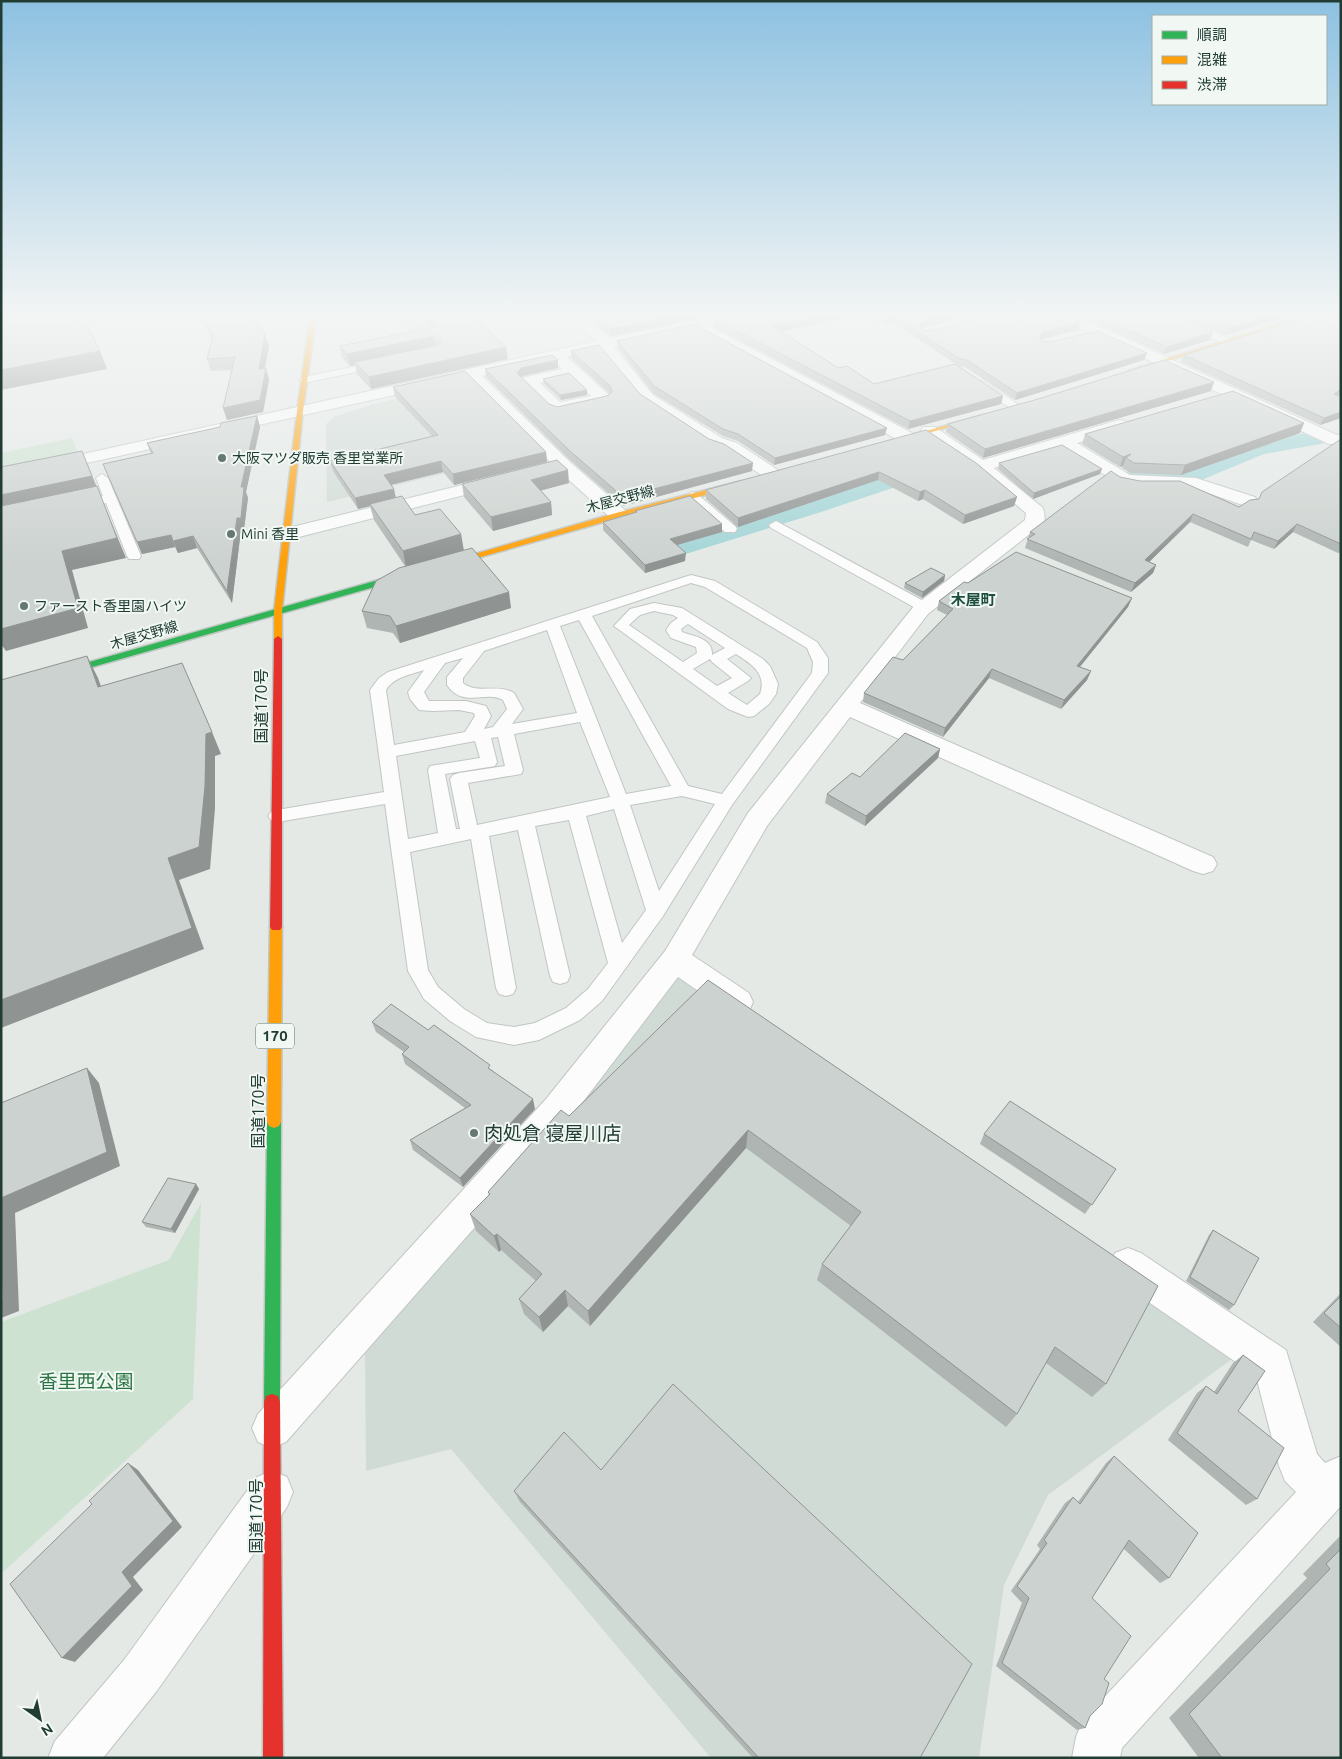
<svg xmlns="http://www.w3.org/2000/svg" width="1342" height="1759" viewBox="0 0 1342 1759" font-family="Ubuntu,'Noto Sans JP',sans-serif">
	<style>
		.built { fill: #d1dbd6 }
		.green { fill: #cde2d1 }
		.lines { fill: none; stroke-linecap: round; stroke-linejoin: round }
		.canal { fill: #a4d5d7; fill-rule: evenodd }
		.lane-casing { stroke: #c1c6c3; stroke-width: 2 }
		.street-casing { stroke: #c1c6c3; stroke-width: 2 }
		.fast-casing { stroke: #bfc7c3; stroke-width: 3 }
		.slow-casing { stroke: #bfc7c3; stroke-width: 3 }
		.jam-casing { stroke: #bfc7c3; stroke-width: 3 }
		.lane { fill: #fbfcfb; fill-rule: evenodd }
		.street { fill: #fbfcfb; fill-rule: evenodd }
		.fast { fill: #30b455; fill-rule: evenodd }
		.slow { fill: #ff9f0a; fill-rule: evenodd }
		.jam { fill: #e5322d; fill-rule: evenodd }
		.wall { fill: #afb5b2 }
		.shaded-wall { fill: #8f9391 }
		.building { fill: #ccd2cf; stroke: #8f9391 }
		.poi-dot { fill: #657972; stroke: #f1f8f4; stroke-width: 2 }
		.labels { text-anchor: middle; stroke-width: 4; stroke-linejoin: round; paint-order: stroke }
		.far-poi-label { font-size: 14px; fill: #213c33; stroke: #f1f8f4; text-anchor: start }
		.far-street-label { font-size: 14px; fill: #213c33; stroke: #f1f8f4 }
		.far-neighbourhood-label { font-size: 15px; font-weight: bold; fill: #1d4f3f; stroke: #f1f8f4 }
		.shield { fill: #f1f8f4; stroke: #5f746d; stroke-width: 1 }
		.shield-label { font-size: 15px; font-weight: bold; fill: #213c33 }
		.street-label { font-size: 16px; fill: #213c33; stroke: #f1f8f4 }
		.near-poi-label { font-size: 19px; fill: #213c33; stroke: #f1f8f4; text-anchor: start }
		.near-park-label { font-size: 19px; fill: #2b7442; stroke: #f1f8f4 }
	</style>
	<rect width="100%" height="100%" fill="#e4e9e6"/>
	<g class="built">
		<polygon points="467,383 538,451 327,502 326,424 334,417 373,404"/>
		<polygon points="682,970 1236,1356 1048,1495 1004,1585 979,1758 711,1758 451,1449 366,1471 365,1348"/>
	</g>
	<g class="green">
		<polygon points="72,438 81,460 1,477 1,453"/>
		<polygon points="201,1203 193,1399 3,1572 1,1569 1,1322 169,1260"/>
	</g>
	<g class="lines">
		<g class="canal">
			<polygon points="397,317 416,317 505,399 508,403 505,407 498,409 491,407"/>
			<polygon points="1318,431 1326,433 1329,438 1326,443 1264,454 1194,483 1158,486 1125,482 1122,477 1125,472 1133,470 1158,472 1190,469 1250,443"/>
			<path d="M929 461 937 463 940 468 937 473 821 512 663 561 654 558 629 534 632 529C648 525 656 534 667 544Z"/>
		</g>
		<defs>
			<g id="lane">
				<polygon points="1189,322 1231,339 1232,341 1231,343 1223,343 1186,327 1184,325"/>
				<polygon points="381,361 386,364 385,366 304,383 299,380 304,377"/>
				<polygon points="980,381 984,382 1022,407 1020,409 1012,409 976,386 975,384 976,382"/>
				<polygon points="102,474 108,478 141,556 139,559 129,559 127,556 106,503 79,509 73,505 75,502 103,496 96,478"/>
				<polygon points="692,492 696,493 735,526 737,529 735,532 725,532 688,499 686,496"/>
				<polygon points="776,521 929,604 931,607 929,610 919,610 771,528 769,525"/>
				<path d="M691 575 715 581 817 642 828 658V673L732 805 663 916 602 1001 580 1020 539 1040 514 1045 476 1037 450 1021 424 999 408 971 385 804 277 822 271 820 268 816 271 812 277 810 384 792 370 690 379 678 388 672ZM691 583 705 587 807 648 813 662 812 673 722 794 688 786 592 616ZM579 620 671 786 626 794 560 626ZM547 630 577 713 512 724 523 709 514 693C497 683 478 695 463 683V678L484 651ZM463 658 447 677V685C463 709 487 690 503 700L507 709 493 727 484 729 491 716 486 706 466 701H429L424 692 445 663ZM424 670 408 692 410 699 419 710 433 711 459 710 474 713 475 716 465 732 394 745 386 690C394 677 410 675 424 670ZM580 722 610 797 477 825 468 783 521 774 523 770 514 734ZM498 737 505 766 459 773 453 775 450 779 460 829H456L445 774 495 766 497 762 491 738ZM475 741 480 758 430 766 428 770 438 833 408 839 396 756ZM682 796 715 804 659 891 630 805ZM614 809 646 910 622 943 586 816ZM569 820 608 963 588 989 566 1008 535 1023 514 1027 487 1023 464 1009 438 987 428 970 410 852 471 839 496 988 499 994 506 996 513 994 516 988 489 836 518 830 550 976 553 982 560 984 567 982 570 976 535 826Z"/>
				<path d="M654 603 682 608 763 659 770 666 778 684 776 694 769 704 754 716 748 717 728 709 614 626 630 609ZM654 611 673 615 678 618 671 623 666 630 671 638 696 647 697 653 683 662 629 625 640 615ZM688 624 725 648 712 655C713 638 695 637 682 632L681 629ZM736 654C751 664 767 673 760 694L747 705 728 693 748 681 751 678 727 659ZM710 659 712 662 732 678 717 686 693 669Z"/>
			</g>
			<g id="street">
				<path d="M567 317H583L611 338 710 317H735L733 320 709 326 912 433 915 437 912 441H900L700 332 699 328 614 347 653 395 722 438 737 443 778 470 781 474 778 478 772 479 766 478 725 451 710 446 641 401 600 350 567 357 609 395 611 398 609 401 603 403 557 413 551 411 520 381 522 378 562 369 553 360 482 376 569 461 626 511 628 515 626 519 619 521 612 519 559 471 287 540 280 538 277 534 280 530 551 463 467 379 1 482V472L597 341ZM570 376 591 396 560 402 540 383Z"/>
				<polygon points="1060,317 1078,317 1337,435 1341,434 1341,444 1329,444 1062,320"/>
				<polygon points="1119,420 1125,421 1127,425 1125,429 1077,443 1130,475 1196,478 1255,497 1257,501 1255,505 1248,507 1194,488 1138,487 1118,483 1061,448 994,468 1042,507 1044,511 1045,522 928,614 860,703 1213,857 1217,864 1213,871 1203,874 1193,871 850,717 767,826 692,955 749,993 753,1002 749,1011 738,1014 727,1011 678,977 570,1119 286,1442 272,1448 258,1442 252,1428 258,1414 546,1099 665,951 748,813 914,606 1025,520 1026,513 975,470 923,435 921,431 923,427 935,427 983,460"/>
				<polygon points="1128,1248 1141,1253 1286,1350 1317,1454 1325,1463 1341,1456 1341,1506 1122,1748 1120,1758 1072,1758 1076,1737 1083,1720 1296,1492 1285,1481 1279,1466 1256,1376 1115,1279 1110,1266 1115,1253"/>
				<polygon points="272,1471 287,1477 293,1492 287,1507 156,1692 103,1758 48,1758 55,1741 124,1660 257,1477"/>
			</g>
			<g id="fast">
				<polygon points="389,577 393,580 392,582 1,693 1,687"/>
				<polygon points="274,1116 279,1118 281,1122 280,1402 278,1408 272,1410 266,1408 264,1402 267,1122 269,1118"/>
			</g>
			<g id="slow">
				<polygon points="310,317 316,317 303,411 282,611 282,639 278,642 274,639 274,611 297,411"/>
				<polygon points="1299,317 1307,317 1133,372 1128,371"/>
				<polygon points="983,415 988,416 893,443 887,442"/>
				<polygon points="741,481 745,483 744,485 622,517 392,582 386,582 385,580 616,513"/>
				<polygon points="276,922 280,924 282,927 281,1122 279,1126 274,1128 269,1126 267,1122 270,927 272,924"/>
			</g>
			<g id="jam">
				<polygon points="278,636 282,639 282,927 280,930 272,930 270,927 274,639"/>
				<polygon points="272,1394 278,1396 280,1402 283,1758 263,1758 264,1402 266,1396"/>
			</g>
		</defs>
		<use href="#lane" class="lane-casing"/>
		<use href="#street" class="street-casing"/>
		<use href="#fast" class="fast-casing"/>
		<use href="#slow" class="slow-casing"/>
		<use href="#jam" class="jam-casing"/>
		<use href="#lane" class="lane"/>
		<use href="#street" class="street"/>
		<use href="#fast" class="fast"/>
		<use href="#slow" class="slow"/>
		<use href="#jam" class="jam"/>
	</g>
	<g class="wall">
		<polygon points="199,317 254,317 269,346 265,368 269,380 263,412 227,420 232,370 211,371 207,359 212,339"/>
		<polygon points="420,317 473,317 506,347 508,359 371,389 357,374 355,365 350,366 342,358 340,346 431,328"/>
		<polygon points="586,317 703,317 611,336"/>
		<polygon points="726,317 848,317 781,331 838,368 874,384 1003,396 1001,404 908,429 714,327 714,319"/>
		<polygon points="870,317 965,317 921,328 923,330 929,331 1080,322 1078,330 1042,339 1043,342 1144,360 1015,400 965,367 959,366 893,323 885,325"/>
		<polygon points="1082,317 1285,317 1226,335 1187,320 1186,321 1213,332 1210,340 1164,354"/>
		<polygon points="1323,317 1341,317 1341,323"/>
		<polygon points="699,327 885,435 774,465 738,441 723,436 654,394 618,348 617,341"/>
		<polygon points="1341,327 1341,418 1320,425 1181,362 1184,355"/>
		<polygon points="571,351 640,394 752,471 623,506 570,460 486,377 485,369 558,360 558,368 521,377 549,404 557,407 609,395 610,394 571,358"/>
		<polygon points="543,379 587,395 561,400 544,384"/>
		<polygon points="393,387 546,452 547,462 454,485 443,472 391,485 396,497 415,515 461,534 463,550 511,608 400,643 393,633 367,628 362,611 405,566 374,520 370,506 358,509 333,471 330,461 432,436 395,397"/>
		<polygon points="1211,391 983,458 946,432 948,424"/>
		<polygon points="257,416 260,427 246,492 248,498 244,529 241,530 232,603 197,548 178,553 175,547 142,554 103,464 151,454 147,443 220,427"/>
		<polygon points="1304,423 1300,433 1181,475 1131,473 1122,468 1123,466 1120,467 1082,444 1085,434"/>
		<polygon points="926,430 1017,497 1014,506 963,524 923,499 918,501 878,480 738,527 706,499 706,490"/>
		<polygon points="1341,439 1341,552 1338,553 1293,532 1274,549 1251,540 1248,547 1190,522 1149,562 1156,565 1153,573 1131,592 1025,548 1030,532 1120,477 1239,507 1259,499"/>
		<polygon points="999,463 1100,474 1033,499 998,469"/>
		<polygon points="569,483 541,490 551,502 552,515 493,531 464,497 462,484"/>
		<polygon points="635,511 722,532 677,545 685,561 645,573 603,530 603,522 635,513"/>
		<polygon points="945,575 944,581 922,598 904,588 905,583"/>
		<polygon points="968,583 1132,598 1128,607 1080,667 1091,671 1087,680 1061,709 989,678 943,737 863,702 864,693 903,660 947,615 937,610 939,601"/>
		<polygon points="940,749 938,758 865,826 825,803 827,794 860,777"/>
		<polygon points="708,980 1106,1384 1092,1397 1046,1363 1017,1414 1006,1427 817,1280 822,1264 851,1226 746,1148 590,1326 568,1306 543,1332 524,1314 519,1299 536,1281 501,1250 499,1252 476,1231 470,1214 489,1196 488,1192 569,1116"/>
		<polygon points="372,1022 428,1030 492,1070 535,1109 463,1187 413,1150 410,1140 465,1108 405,1064 402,1054 404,1052 376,1032"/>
		<polygon points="984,1134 1116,1169 1085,1214 980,1144"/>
		<polygon points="196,1184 199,1189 175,1233 146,1227 142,1222"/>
		<polygon points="1213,1230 1234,1305 1229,1310 1186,1281 1209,1235"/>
		<polygon points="1341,1293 1341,1347 1313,1322"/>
		<polygon points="1243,1355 1238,1411 1257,1499 1246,1505 1168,1440 1197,1393 1206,1386 1214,1392 1233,1363"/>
		<polygon points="1114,1456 1169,1578 1160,1583 1124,1549 1092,1598 1104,1679 1085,1728 1077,1730 996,1666 1022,1603 1011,1591 1040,1549 1037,1545 1065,1503 1073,1497 1078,1502 1106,1463"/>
		<polygon points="601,1470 920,1758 753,1758 520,1502 514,1491"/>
		<polygon points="1341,1535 1341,1758 1199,1758 1169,1718 1307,1578 1303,1574"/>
	</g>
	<g class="shaded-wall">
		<polygon points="669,317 703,317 611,336 611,329"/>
		<polygon points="816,317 848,317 773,333 773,326"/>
		<polygon points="886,317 893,317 893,323 885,325"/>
		<polygon points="937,317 965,317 922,327 918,333 920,326 923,320"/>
		<polygon points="1185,317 1188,317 1187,320 1181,325 1184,318"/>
		<polygon points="1265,317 1285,317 1226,335 1229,328"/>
		<polygon points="1080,322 1078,330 1042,339 1040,338 1043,332"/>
		<polygon points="1213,332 1210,340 1164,354 1167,347"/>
		<polygon points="265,334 269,346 262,381 259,369"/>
		<polygon points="434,336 436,348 355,362 355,365 350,366 347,354"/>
		<polygon points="506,347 508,359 371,389 369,377"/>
		<polygon points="100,351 107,369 1,390 1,370"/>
		<polygon points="1147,353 1144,360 1015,400 1017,393"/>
		<polygon points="558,360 558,368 522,376 518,381 517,373 521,368"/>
		<polygon points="266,368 269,380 263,412 227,420 223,408"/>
		<polygon points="1214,382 1211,391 983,458 985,449"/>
		<polygon points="1341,389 1337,396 1334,394"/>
		<polygon points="587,390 587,395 561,400 560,395"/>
		<polygon points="1003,396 1001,404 908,429 910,421"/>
		<polygon points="1341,412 1341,418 1320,425 1324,418"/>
		<polygon points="257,416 260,427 246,492 248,498 244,529 241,530 232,603 227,591 241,487"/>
		<polygon points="1304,423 1300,433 1181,475 1185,465"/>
		<polygon points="887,428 885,435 774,465 775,458"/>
		<polygon points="82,451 126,558 72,570 88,628 6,651 1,644 1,495"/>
		<polygon points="546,452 547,462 454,485 453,474"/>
		<polygon points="1131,454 1126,458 1123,466 1120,467 1123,457"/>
		<polygon points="441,461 443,472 386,486 384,475"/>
		<polygon points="753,463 752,471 623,506 623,497"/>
		<polygon points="1102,469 1100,474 1033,499 1034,493"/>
		<polygon points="568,470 569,483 532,493 531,480"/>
		<polygon points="879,472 878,480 738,527 738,518"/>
		<polygon points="394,489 396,499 370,504 370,506 358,509 355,498"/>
		<polygon points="925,490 923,499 918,501 920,492"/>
		<polygon points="1017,497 1014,506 963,524 965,515"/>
		<polygon points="551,502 552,515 493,531 491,517"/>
		<polygon points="1193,514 1190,522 1142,569 1145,560"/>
		<polygon points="722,524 722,532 670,547 670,539"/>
		<polygon points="1297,524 1293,532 1274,549 1278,541"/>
		<polygon points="461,534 464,551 406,567 403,551"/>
		<polygon points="171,535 175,547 142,554 137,542"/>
		<polygon points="193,536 197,548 178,553 173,541"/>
		<polygon points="686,553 685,561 645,573 645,565"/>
		<polygon points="1156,565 1153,573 1131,592 1135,583"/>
		<polygon points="945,575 944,581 922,598 923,592"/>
		<polygon points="509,592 511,608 400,643 396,626"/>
		<polygon points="1132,598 1128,607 1074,674 1077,666"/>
		<polygon points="87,656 98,678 109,709 98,687"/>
		<polygon points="992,669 989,678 943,737 945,728"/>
		<polygon points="1091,671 1087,680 1061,709 1064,700"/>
		<polygon points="212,732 221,754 215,756 215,808 210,869 179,880 204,949 1,1028 1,1000 168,858 206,734"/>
		<polygon points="940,749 938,758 865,826 866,816"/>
		<polygon points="87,1068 99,1083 120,1166 15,1213 19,1311 1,1318 1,1198"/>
		<polygon points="533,1099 535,1109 463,1187 460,1178"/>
		<polygon points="748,1130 746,1148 590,1326 588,1311"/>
		<polygon points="196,1184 199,1189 175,1233 171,1229"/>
		<polygon points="497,1234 501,1250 499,1252 494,1236"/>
		<polygon points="565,1290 568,1306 543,1332 539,1317"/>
		<polygon points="128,1463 138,1470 182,1527 133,1577 143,1590 75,1662 62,1658 122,1572"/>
	</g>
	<g class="building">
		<polygon points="1,317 75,317 76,320 84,318 100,351 1,370"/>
		<polygon points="202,317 254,317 265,334 259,369 266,368 260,400 223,408 235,357 207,359 213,335"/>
		<polygon points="429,317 473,317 506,347 369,377 355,362 439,345 441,341 434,336 347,354 340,346 439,326"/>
		<polygon points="595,317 669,317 611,329"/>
		<polygon points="726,317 816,317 773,326 838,368 847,366 874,384 955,364 1003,396 910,421 714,319"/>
		<polygon points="895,317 937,317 923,320 920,326 923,330 929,331 985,317 1068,317 1080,322 1043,332 1040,338 1043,342 1049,342 1098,331 1147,353 1017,393 967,360 960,359"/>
		<polygon points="1099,317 1185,317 1184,318 1186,321 1213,332 1167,347"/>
		<polygon points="1199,317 1265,317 1229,328"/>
		<polygon points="1306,317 1310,317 1341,327 1341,389 1334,394 1341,397 1341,412 1324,418 1184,355"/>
		<polygon points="698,323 699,327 887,428 775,458 738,434 723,429 654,386 617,341"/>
		<polygon points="599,345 640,394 709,439 724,444 753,463 623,497 570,451 485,369 552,355 558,360 521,368 517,373 549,404 557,407 603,397 609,395 612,391 610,386 571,351"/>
		<polygon points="1164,360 1214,382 985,449 948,424 1038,399"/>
		<polygon points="465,371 546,452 453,474 441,461 384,475 394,489 355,498 330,461 438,435 393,387"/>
		<polygon points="569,373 587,390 560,395 543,379"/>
		<polygon points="1233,391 1304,423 1185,465 1134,463 1126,458 1131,454 1123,457 1085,434"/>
		<polygon points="257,416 241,487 244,487 241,518 237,518 227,591 193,536 173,541 171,535 137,542 103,464 153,453 147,443 220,427 221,423"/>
		<polygon points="926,430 976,463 1017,497 965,515 925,490 920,492 879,472 738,518 706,490"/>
		<polygon points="1341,439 1341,544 1297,524 1278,541 1254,532 1251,539 1193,514 1145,560 1156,565 1135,583 1027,539 1035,534 1030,532 1111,471 1120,477 1140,481 1180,481 1239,507 1250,500 1259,499 1262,492"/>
		<polygon points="1062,445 1102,469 1034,493 999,463"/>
		<polygon points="82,451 92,476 1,495 1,467"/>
		<polygon points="557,460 568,470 531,480 551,502 491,517 462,484"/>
		<polygon points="97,486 117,538 62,551 78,608 1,629 1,506"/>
		<polygon points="402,496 415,515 440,509 461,534 403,551 370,504"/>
		<polygon points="690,496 722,524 670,539 686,553 645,565 603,522 637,512 635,511"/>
		<polygon points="472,548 509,592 396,626 390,616 362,611 376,581 399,568"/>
		<polygon points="1016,552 1132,598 1077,666 1091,671 1064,700 992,669 945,728 864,693 893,657 903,660 953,609 939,601 964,582 968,583"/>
		<polygon points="931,568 945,575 923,592 905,583"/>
		<polygon points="87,656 98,687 182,663 212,732 206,734 205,786 199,847 168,858 192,928 1,1000 1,680"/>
		<polygon points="905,733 940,749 866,816 827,794 852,773 860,777"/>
		<polygon points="708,980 1158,1286 1106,1384 1055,1347 1017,1414 822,1264 861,1212 748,1130 588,1311 565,1290 539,1317 519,1299 542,1274 497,1234 494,1236 470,1214 490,1194 488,1192 561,1110 569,1116"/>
		<polygon points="391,1004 428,1030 434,1025 490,1065 488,1068 533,1099 460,1178 410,1140 471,1105 402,1054 409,1047 372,1022"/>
		<polygon points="87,1068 107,1152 1,1198 1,1103"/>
		<polygon points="1010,1101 1116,1169 1092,1205 984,1134"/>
		<polygon points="168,1178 196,1184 171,1229 142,1222"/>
		<polygon points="1213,1230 1259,1258 1234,1305 1190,1277"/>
		<polygon points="1,1253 3,1298 1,1299"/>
		<polygon points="1341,1296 1341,1328 1324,1313"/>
		<polygon points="1243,1355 1265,1371 1238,1411 1284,1448 1257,1499 1177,1433 1206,1386 1217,1394"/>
		<polygon points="673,1384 972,1664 920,1758 759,1758 514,1491 564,1432 601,1470"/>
		<polygon points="1114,1456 1198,1533 1169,1578 1129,1540 1092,1598 1131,1636 1104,1679 1109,1683 1102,1704 1090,1716 1085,1728 1002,1663 1029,1598 1017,1586 1047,1543 1044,1540 1073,1497 1080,1504"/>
		<polygon points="128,1463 173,1521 122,1572 132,1586 62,1658 10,1584 92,1504 89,1501"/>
		<polygon points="1341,1549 1341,1758 1222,1758 1189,1714 1330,1569 1326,1564"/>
	</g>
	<linearGradient id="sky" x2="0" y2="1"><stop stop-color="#8dc1e1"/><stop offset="0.56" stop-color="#f3f5f4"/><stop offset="1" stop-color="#f3f5f4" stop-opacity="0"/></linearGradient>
	<rect width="1342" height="563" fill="url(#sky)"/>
	<g class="poi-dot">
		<circle cx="222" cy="458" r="5"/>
		<circle cx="231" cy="534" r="5"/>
		<circle cx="24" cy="606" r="5"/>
		<circle cx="474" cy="1133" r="5"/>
	</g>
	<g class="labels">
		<g class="far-poi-label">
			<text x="232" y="463">大阪マツダ販売 香里営業所</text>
			<text x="241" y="539">Mini 香里</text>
			<text x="34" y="611">ファースト香里園ハイツ</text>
		</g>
		<g class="far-street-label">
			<text transform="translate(620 499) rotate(-15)" y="5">木屋交野線</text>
			<text transform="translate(144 635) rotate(-16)" y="5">木屋交野線</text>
		</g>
		<g class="far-neighbourhood-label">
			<text x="973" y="605">木屋町</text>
		</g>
		<rect class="shield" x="256" y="1023.5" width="38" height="25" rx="4"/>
		<g class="shield-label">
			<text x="275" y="1041">170</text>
		</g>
		<g class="street-label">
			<text transform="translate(261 706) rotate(-90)" y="6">国道170号</text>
			<text transform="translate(258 1111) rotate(-90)" y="6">国道170号</text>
			<text transform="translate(256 1516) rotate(-90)" y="6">国道170号</text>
		</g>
		<g class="near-poi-label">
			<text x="484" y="1140">肉処倉 寝屋川店</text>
		</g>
		<g class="near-park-label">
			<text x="86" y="1388">香里西公園</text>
		</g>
	</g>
	<rect width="1342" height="1759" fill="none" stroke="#213c33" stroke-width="5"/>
	<rect x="1152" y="15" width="175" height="90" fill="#f1f8f4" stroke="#9eada7"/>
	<rect x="1162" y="31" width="25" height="8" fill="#30b455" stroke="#9eada7"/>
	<text x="1197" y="40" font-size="15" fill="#213c33">順調</text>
	<rect x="1162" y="56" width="25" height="8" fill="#ff9f0a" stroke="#9eada7"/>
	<text x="1197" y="65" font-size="15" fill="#213c33">混雑</text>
	<rect x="1162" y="81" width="25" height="8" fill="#e5322d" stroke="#9eada7"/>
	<text x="1197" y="90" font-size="15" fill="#213c33">渋滞</text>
	<g transform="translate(40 1719) rotate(147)" stroke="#f1f8f4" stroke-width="4" paint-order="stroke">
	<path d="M0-4L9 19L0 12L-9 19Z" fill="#213c33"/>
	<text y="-8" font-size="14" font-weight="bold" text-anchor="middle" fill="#213c33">N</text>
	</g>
</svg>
